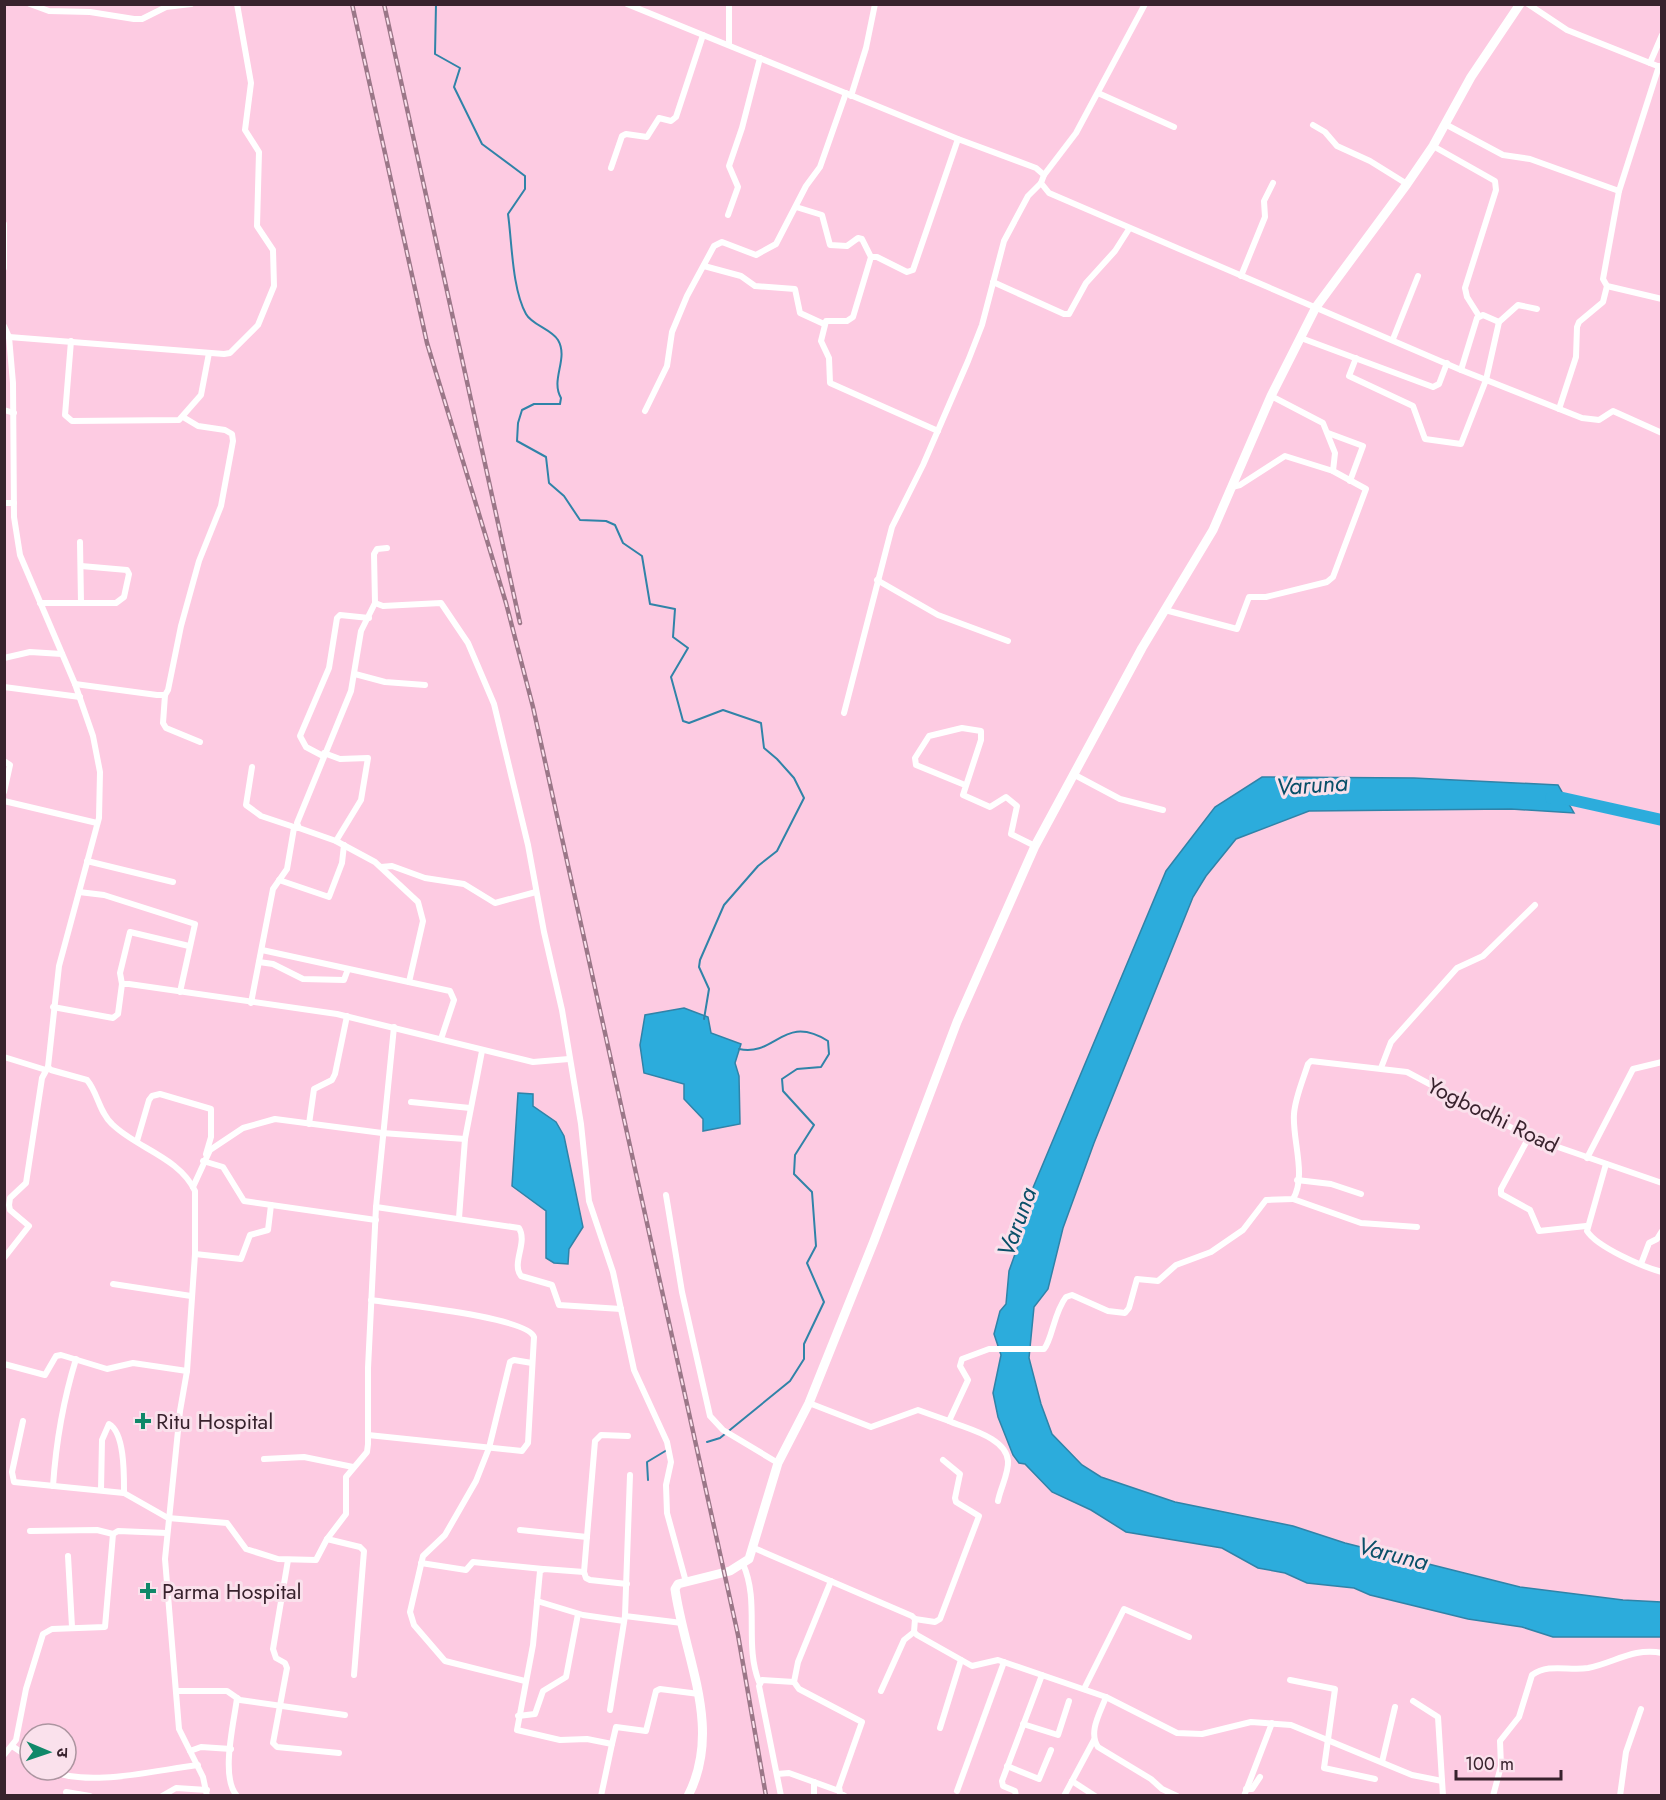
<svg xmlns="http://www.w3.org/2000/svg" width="1666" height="1800" viewBox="0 0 1666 1800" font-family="Jost,'Noto Sans Devanagari',sans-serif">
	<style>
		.water { fill: #2cacdc; stroke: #3083a8; stroke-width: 1.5 }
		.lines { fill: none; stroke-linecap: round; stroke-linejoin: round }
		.stream { stroke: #3083a8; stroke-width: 2 }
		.river { stroke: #2cacdc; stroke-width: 12 }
		.street { stroke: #fff; stroke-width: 6 }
		.secondary { stroke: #fff; stroke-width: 9 }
		.rail-casing { stroke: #9b7788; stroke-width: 4.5 }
		.rail { stroke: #fae1ec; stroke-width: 2; stroke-dasharray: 7; stroke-linecap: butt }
		.poi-dot { fill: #108869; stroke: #fae1ec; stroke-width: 2 }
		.labels { text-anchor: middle; stroke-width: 6; stroke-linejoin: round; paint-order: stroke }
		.street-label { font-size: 22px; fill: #38222d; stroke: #fae1ec }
		.poi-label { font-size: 22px; fill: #38222d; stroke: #fae1ec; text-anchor: start }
		.water-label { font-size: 24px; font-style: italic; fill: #094f68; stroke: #fae1ec }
	</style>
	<rect width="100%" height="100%" fill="#fdcbe2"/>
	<g class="water">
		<polygon points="1262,777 1414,778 1558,785 1574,813 1511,809 1309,811 1236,839 1206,876 1193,897 1094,1143 1063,1228 1048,1289 1034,1307 1029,1358 1041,1404 1052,1434 1082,1465 1101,1477 1175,1502 1293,1526 1345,1543 1520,1587 1623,1600 1661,1602 1661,1637 1553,1637 1522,1627 1468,1619 1370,1595 1354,1588 1307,1583 1285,1573 1258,1568 1222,1548 1126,1532 1091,1510 1052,1492 1025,1464 1019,1463 1013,1455 998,1417 993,1393 1001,1355 994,1334 1000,1311 1006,1304 1009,1271 1020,1240 1021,1223 1027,1202 1166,871 1215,807"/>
		<polygon points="684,1008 708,1017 711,1033 741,1044 735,1063 739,1076 740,1124 703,1131 703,1119 684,1099 684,1084 644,1073 640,1045 645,1015"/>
		<polygon points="518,1093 533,1094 533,1106 556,1122 564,1136 583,1227 569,1249 568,1264 554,1263 546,1258 546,1211 512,1186"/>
	</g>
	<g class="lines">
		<g class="stream">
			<path d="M436 4 435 54 460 68 454 87 482 144 525 176V189L508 214C512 242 512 289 526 314 532 325 551 329 558 340 569 359 550 379 561 398L560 404H534L522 410 518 423 517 441 546 457 549 483 564 496 580 520 606 521 615 525 623 543 642 556 650 604 675 609 673 637 688 648 671 677 683 721 689 723 723 710 761 723 764 748 777 759 794 778 804 798 777 851 758 866 724 905 700 960 699 967 709 989 704 1019"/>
			<polyline points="335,5 337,4"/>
			<path d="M707 1442 720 1438 790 1381 804 1359V1344L824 1302 807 1263 816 1246 812 1192 794 1174 795 1155 814 1125 783 1091 782 1079 797 1069 821 1067 829 1054 828 1041C783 1013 776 1057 739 1049"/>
			<polyline points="648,1480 647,1462 667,1450"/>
		</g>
		<polyline class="river" points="1551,798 1563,798 1662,820"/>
		<g class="street">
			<polyline points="30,4 49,11 90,12 134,19 142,19 166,7 191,4"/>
			<polyline points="627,4 958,139 1036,168 1044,175 1041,183 1049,193 1461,370 1582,418 1599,420 1613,411 1662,433"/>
			<polyline points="729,4 729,45"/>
			<polyline points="1528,4 1567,30 1660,67"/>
			<polyline points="1650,63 1662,35"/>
			<polyline points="1659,66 1619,191 1603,279 1607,286 1662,299"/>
			<polyline points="1098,93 1174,127"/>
			<polyline points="851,96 866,48 875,4"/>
			<polyline points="1445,124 1503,155 1530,159 1619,191"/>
			<polyline points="1313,125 1325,132 1337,146 1370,161 1407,184"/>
			<polyline points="1433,146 1495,181 1496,190 1465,288 1467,297 1479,316"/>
			<polyline points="611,168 622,136 626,134 647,137 659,118 671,121 676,117 703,35"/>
			<polyline points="1044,175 1076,133 1145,4"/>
			<polyline points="796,207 822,215 830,245 847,246 858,238 862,239 871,257"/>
			<polyline points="728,215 738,187 729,166 742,128 760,58"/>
			<polyline points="4,224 4,268"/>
			<polyline points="704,266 741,276 755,286 795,289 800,313 824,324"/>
			<polyline points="1241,276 1265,217 1264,201 1273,183"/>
			<polyline points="993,282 1064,314 1069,314 1086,283 1115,251 1129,229"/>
			<path d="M4 326 9 337 13 383 14 517 20 555 75 684 93 736 100 772 99 818 59 966 48 1067 51 1070 87 1080C98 1093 99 1112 112 1124 136 1148 179 1157 195 1191V1254L187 1371 180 1411 165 1559 179 1729 203 1777 207 1796"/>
			<polyline points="9,337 224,354 230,353 258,325 274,286 273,250 257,226 259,152 245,130 251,83 237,4"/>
			<polyline points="1301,338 1433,387 1439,384 1447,363"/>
			<polyline points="1393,339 1418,276"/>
			<polyline points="71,341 65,415 72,421 179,420 201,395 209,353"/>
			<polyline points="1356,358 1349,376 1413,406 1425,439 1461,444 1486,380 1499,322 1518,305 1537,309"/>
			<polyline points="1461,370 1477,318 1483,315 1499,322"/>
			<polyline points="1559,409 1576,357 1577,327 1579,322 1603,302 1607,286"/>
			<polyline points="4,410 14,413"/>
			<polyline points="645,411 667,366 672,332 687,296 714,246 722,242 756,255 776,244 806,186 820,167 846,93"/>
			<polyline points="938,431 830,383 829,358 821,341 826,321 847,321 853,317 871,257 877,257 907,272 913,270 958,139"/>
			<polyline points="1328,433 1363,446 1350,481"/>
			<polyline points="1232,487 1240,485 1285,456 1333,471"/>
			<polyline points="4,503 14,503"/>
			<polyline points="80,542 81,603"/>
			<polyline points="387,548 377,549 374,554 375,603 383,606 441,603 468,643 494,704 528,845 544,932 562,1010 581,1124 589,1201 613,1272 634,1370 667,1442 671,1462 666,1485 667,1513 686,1582"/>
			<polyline points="877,580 938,615 1008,641"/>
			<polyline points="40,603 116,603 124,597 129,574 127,570 81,566"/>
			<polyline points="375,603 361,631 351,691 297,823 299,828 336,841 375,862 418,902 423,921 409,982"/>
			<polyline points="1165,610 1237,629 1249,597 1266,597 1327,582 1333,577 1366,489 1333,471 1335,453 1323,423 1271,396"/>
			<polyline points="4,658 30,652 62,654"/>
			<polyline points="355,674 385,682 425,685"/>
			<polyline points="75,684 157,695 165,695 168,690 181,626 199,561 221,506 233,441 232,434 225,430 198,426 183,417"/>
			<polyline points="4,687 80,697"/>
			<polyline points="165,695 163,723 166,728 200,742"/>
			<polyline points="844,713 892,527 923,465 968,361 982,325 1004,241 1028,196 1041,183"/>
			<polyline points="324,753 340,759 368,758 361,800 336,841"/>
			<polyline points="323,756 306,747 300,736 329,668 337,618 340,615 369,618"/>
			<polyline points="4,761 10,765 4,792"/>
			<polyline points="252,767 246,805 261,816 297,828"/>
			<polyline points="1073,774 1120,799 1163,810"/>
			<polyline points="965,785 916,765 915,758 929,736 962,728 981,731 981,740 963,795 990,807 1006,797 1017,806 1011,834 1035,846"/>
			<polyline points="4,801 97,823"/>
			<polyline points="87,861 173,882"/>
			<polyline points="381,867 392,866 425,878 464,884 495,903 536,892"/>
			<polyline points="279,880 329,897 342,863 344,845"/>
			<polyline points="79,892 104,895 195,924 180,992"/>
			<polyline points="262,950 450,991 454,1000 441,1039"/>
			<polyline points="259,962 273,964 303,979 344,980 348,969"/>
			<polyline points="122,984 120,973 130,932 189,946"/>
			<polyline points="251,1003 273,889 287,869 294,828"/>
			<polyline points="53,1007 113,1018 118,1014 122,984 129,984 337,1014 533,1062 569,1059"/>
			<polyline points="4,1057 46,1070"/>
			<polyline points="1381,1068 1391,1042 1457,968 1483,956 1535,905"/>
			<polyline points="411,1102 470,1108"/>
			<polyline points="309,1124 314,1089 332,1080 335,1074 347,1016"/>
			<polyline points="1529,1137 1501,1189 1501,1194 1530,1210 1539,1231 1586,1226"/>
			<polyline points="137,1141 149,1100 152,1096 160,1094 211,1109 211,1137 206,1154"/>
			<polyline points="1587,1158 1633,1069 1662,1062"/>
			<polyline points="203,1161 223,1167 244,1201 376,1220"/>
			<path d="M1606 1164 1587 1231C1597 1247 1643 1267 1662 1272"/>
			<polyline points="1297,1180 1331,1184 1361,1194"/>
			<polyline points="193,1187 210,1150 243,1128 275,1119 382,1133 465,1139"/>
			<polyline points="666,1195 682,1292 710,1416 723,1430 778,1463"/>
			<polyline points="1293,1199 1361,1223 1417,1227"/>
			<path d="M376 1207 519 1228C528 1243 511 1263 521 1276L552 1285 559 1305 621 1309"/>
			<polyline points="459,1218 465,1139 482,1051"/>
			<polyline points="195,1254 241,1259 250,1235 268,1230 271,1205"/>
			<polyline points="4,1258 29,1226 10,1210 9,1205 10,1198 26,1183 42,1078 48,1067"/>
			<polyline points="1641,1264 1649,1243 1657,1239 1662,1231"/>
			<polyline points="113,1284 191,1296"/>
			<polyline points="4,1364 45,1375 56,1356 61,1355 107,1369 133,1363 187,1371"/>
			<path d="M809 1403 871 1427 918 1410 949 1421 968 1380 960 1366 962 1359 989 1349H1044C1052 1340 1054 1312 1066 1297L1072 1295 1108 1311 1125 1313 1129 1308 1137 1279 1158 1281 1176 1265 1211 1252 1243 1230 1266 1200 1293 1199C1307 1176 1292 1139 1294 1114 1295 1098 1303 1080 1308 1064L1311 1061 1407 1072 1529 1137 1662 1183"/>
			<polyline points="23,1421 12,1472 14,1482 124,1493 168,1518 227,1523 246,1549 278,1559 316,1560 327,1539 346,1514 346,1477 367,1452 368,1444 368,1368 376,1207 394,1027"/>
			<path d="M949 1421C967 1429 1006 1437 1008 1461 1009 1473 1000 1489 998 1501"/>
			<path d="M368 1435 522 1451 528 1443 534 1337C528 1317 395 1304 371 1300"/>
			<polyline points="264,1459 304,1457 353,1467"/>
			<path d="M53 1486C56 1442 63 1401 76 1359"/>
			<path d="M101 1490 102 1440 109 1424C125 1433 124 1476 124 1493"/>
			<polyline points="520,1530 587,1537"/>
			<polyline points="30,1531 97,1530 113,1534"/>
			<polyline points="327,1539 360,1547 364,1551 354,1675"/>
			<polyline points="754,1548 912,1616 915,1619 914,1632 917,1635 972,1666 998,1660 1106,1697 1177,1733 1202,1734 1251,1722 1291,1725 1412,1775 1442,1781"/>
			<polyline points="68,1556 72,1627"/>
			<polyline points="288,1560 273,1649 276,1658 285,1663 287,1668 273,1743 277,1747 339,1753"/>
			<polyline points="421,1563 466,1570 473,1562 543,1569"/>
			<path d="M743 1564C760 1602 744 1644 759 1682"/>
			<polyline points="584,1572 544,1569 540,1571 533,1645 517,1730 560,1740 587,1739 612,1744 616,1727 646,1731 656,1691 660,1689 699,1694"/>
			<polyline points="831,1581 798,1662 794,1682 799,1689 862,1722 839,1787 840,1793 845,1796"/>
			<polyline points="627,1584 590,1580 586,1578 584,1572 595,1441 601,1435 628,1436"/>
			<polyline points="537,1601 583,1615 624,1621"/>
			<polyline points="625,1616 682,1623"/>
			<polyline points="915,1619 935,1622 940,1619 979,1516 956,1502 955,1498 960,1474 943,1460"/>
			<polyline points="1290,1680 1335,1689 1324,1768 1375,1779"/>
			<polyline points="525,1681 445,1661 414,1625 410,1612 423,1556 445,1535 476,1481 489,1448 510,1362 514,1360 532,1363"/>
			<polyline points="1084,1689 1124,1609 1189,1637"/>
			<polyline points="177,1691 227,1691 240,1700 345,1715"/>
			<polyline points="881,1691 904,1640 914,1632"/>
			<path d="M1106 1697C1100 1713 1088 1732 1098 1747L1151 1779 1162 1789 1177 1796"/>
			<path d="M237 1698C234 1723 220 1777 237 1796"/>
			<polyline points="1413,1701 1438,1717 1443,1796"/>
			<polyline points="610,1710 625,1616 630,1475"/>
			<polyline points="518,1716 535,1714 543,1691 566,1677 578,1614"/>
			<polyline points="1023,1724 1058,1735 1069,1701"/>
			<polyline points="940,1728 961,1660"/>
			<polyline points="12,1746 30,1758"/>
			<polyline points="190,1751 201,1747 231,1749"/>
			<polyline points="4,1755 16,1740 26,1689 43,1634 52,1629 105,1627 113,1534 118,1531 167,1533"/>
			<polyline points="1382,1762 1395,1707"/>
			<polyline points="1007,1766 1039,1779 1051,1750"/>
			<path d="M49 1770C88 1788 156 1770 198 1765"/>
			<polyline points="777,1774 789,1773 839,1791"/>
			<polyline points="1072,1781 1095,1796"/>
			<polyline points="1246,1789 1252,1789 1260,1777"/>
			<polyline points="957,1791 1004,1662"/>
			<polyline points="66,1792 90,1796"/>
			<polyline points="162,1796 176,1788 207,1790"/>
			<polyline points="601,1796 612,1744"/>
			<polyline points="781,1796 759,1686 762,1680 794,1682"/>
			<polyline points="814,1796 814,1782"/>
			<polyline points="1016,1796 1015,1791 1003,1786 1002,1781 1042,1675"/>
			<polyline points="1064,1796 1094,1740"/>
			<polyline points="1244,1796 1272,1723"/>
			<path d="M1493 1796 1501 1766 1500 1741 1519 1717 1532 1675C1549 1663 1568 1671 1588 1668 1614 1663 1634 1647 1662 1653"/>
			<polyline points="1620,1796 1626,1752 1641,1709"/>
		</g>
		<path class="secondary" d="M688 1796C723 1728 685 1659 675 1589L678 1584 730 1571 749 1559 778 1463 809 1403 874 1241 957 1022 1035 846 1142 648 1213 530 1271 396 1316 307 1407 184 1433 146 1471 77 1520 4"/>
		<defs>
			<g id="rail">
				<polyline points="352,4 427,343 506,603 533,707 738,1635 766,1796"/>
				<polyline points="384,4 520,623"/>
			</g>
		</defs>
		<use href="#rail" class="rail-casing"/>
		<use href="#rail" class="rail"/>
	</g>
	<g class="poi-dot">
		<path d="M140 1412h6v6h6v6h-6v6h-6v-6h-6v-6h6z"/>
		<path d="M145 1582h6v6h6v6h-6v6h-6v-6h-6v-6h6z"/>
	</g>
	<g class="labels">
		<g class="street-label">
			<text transform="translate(1493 1115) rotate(26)" y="8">Yogbodhi Road</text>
		</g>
		<g class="poi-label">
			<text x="156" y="1429">Ritu Hospital</text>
			<text x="162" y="1599">Parma Hospital</text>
		</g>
		<g class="water-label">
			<text transform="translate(1312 785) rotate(-4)" y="8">Varuna</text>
			<text transform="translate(1017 1222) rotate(-70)" y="8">Varuna</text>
			<text transform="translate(1393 1554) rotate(14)" y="8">Varuna</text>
		</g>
	</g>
	<rect width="1666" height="1800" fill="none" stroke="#38222d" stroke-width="12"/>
	<g transform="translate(48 1752) rotate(92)"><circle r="28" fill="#fae1ec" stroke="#ac95a0" stroke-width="1.5"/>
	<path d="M0-4.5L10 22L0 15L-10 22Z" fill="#108869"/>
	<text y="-9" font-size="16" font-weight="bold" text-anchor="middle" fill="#38222d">उ</text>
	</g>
	<path d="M1456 1770v9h105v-9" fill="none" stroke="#38222d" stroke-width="3"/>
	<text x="1465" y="1770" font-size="18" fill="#38222d" stroke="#fae1ec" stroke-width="4.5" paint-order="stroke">100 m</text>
</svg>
